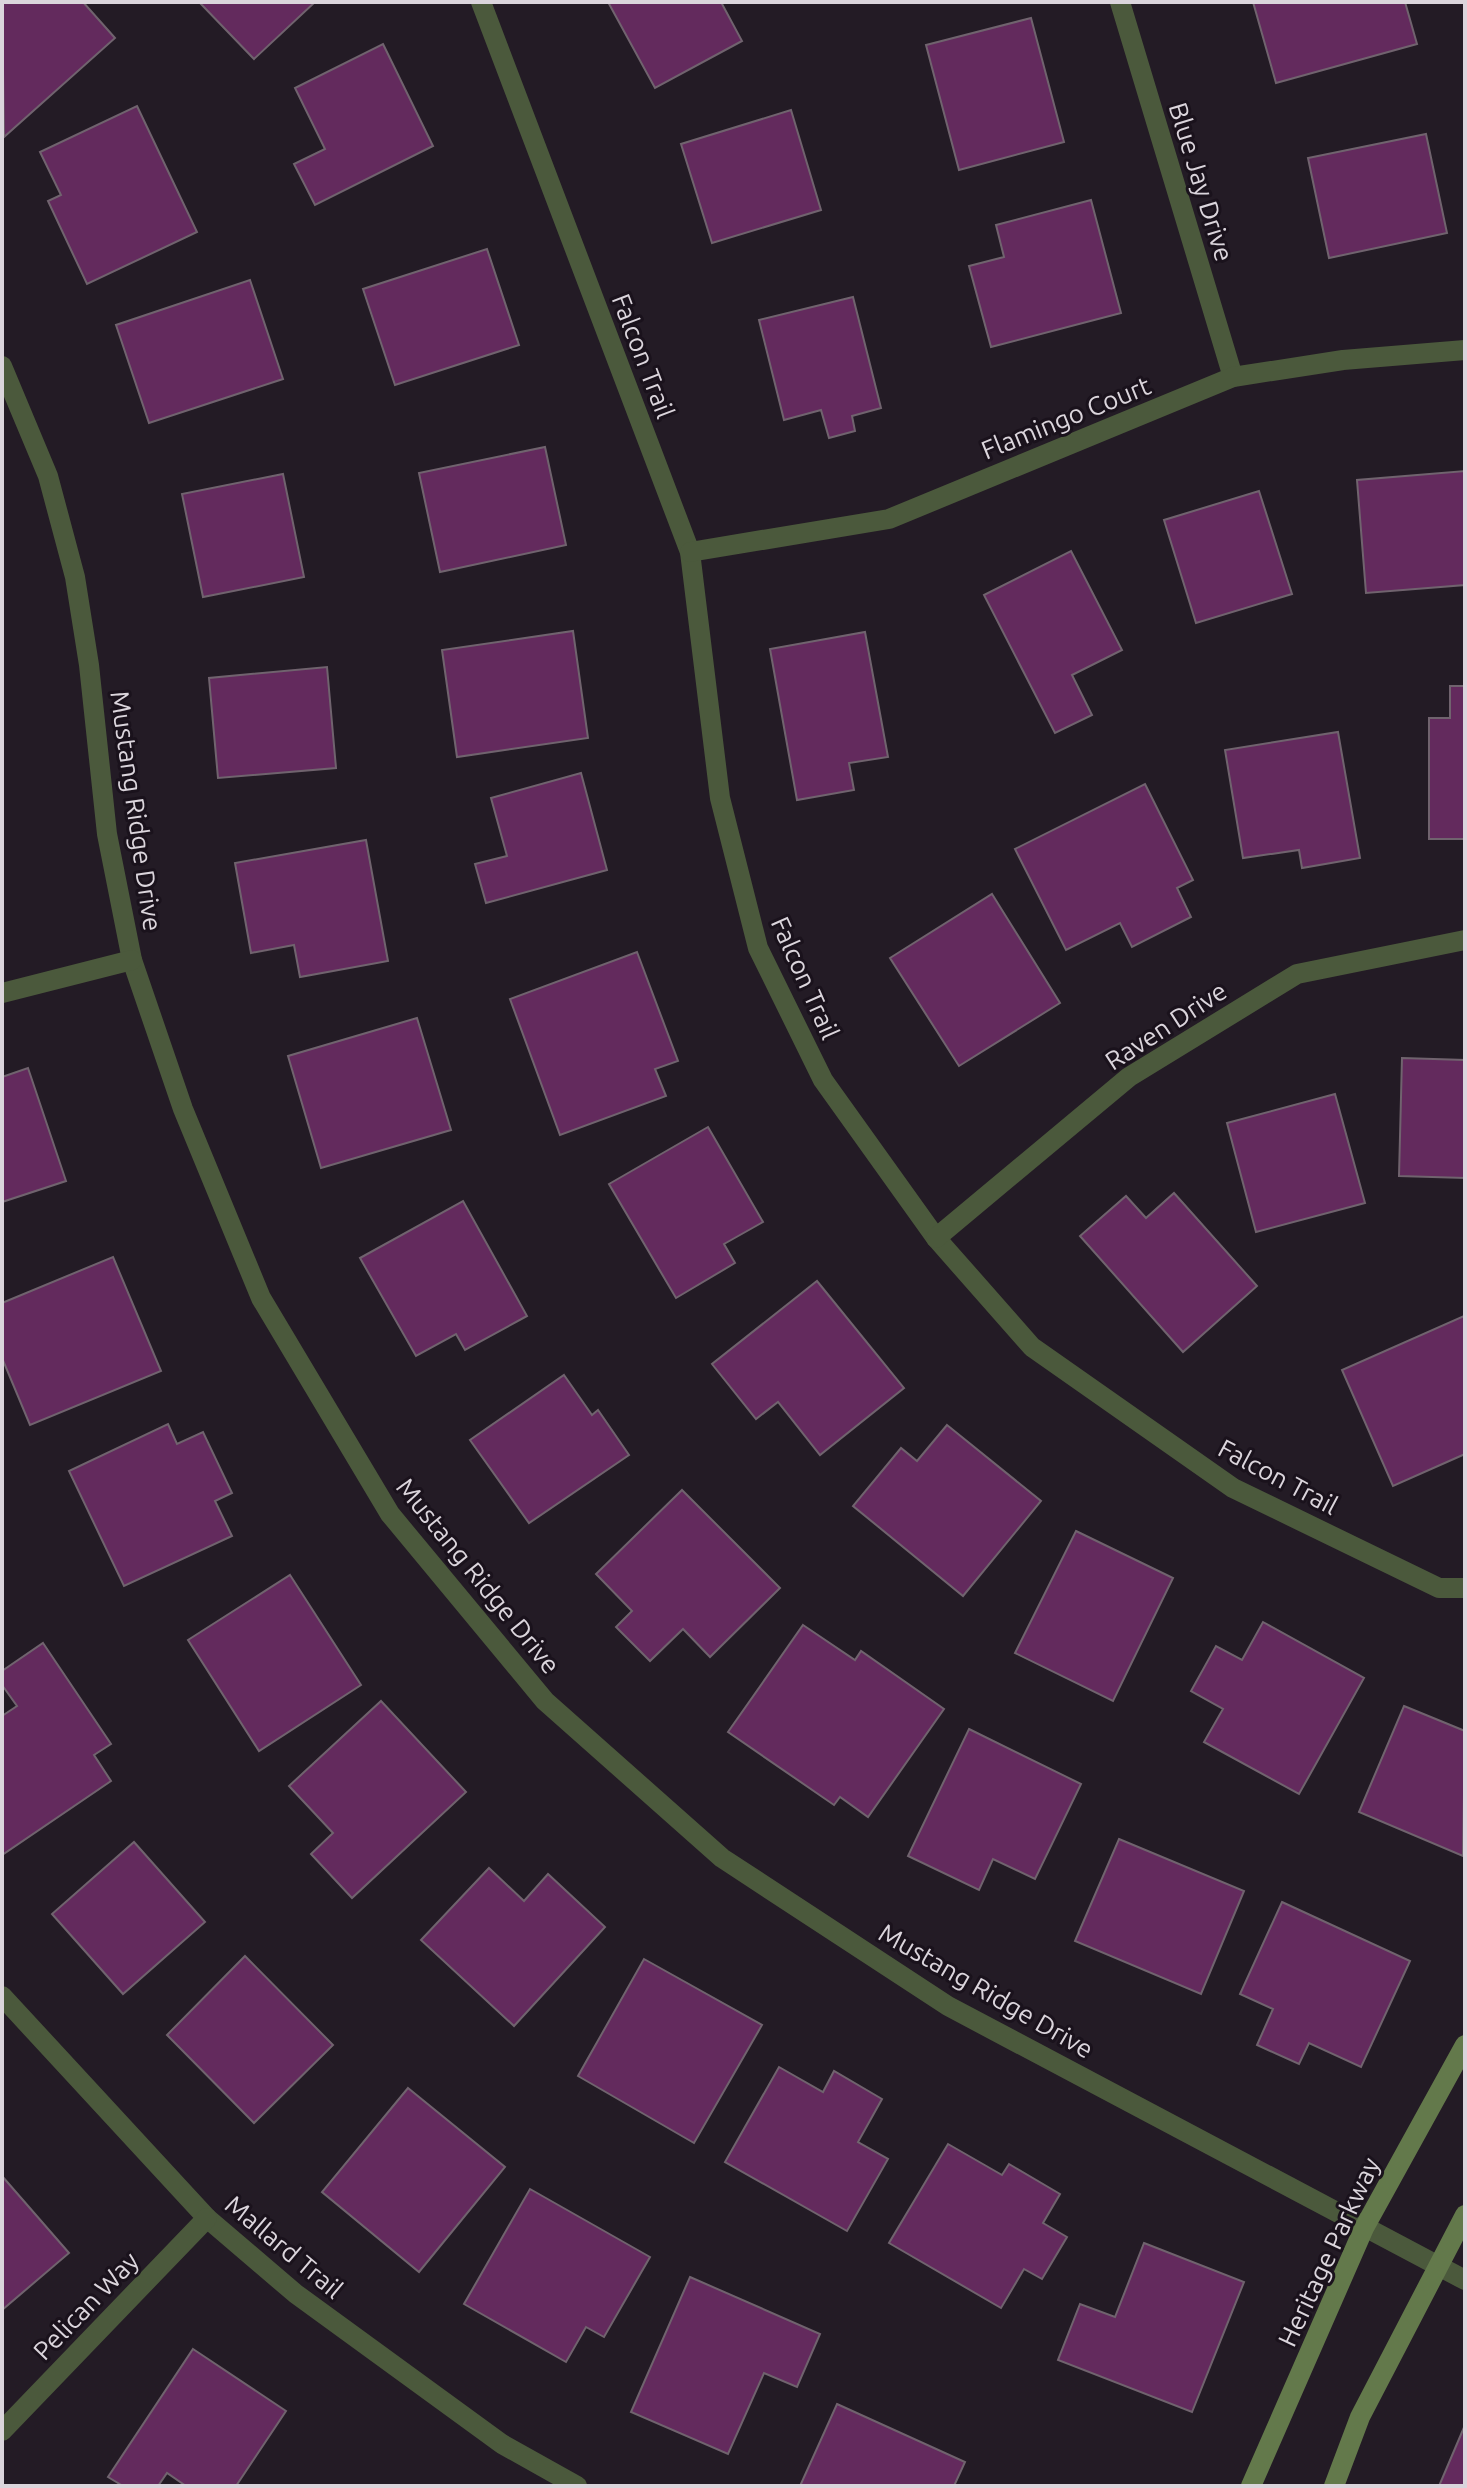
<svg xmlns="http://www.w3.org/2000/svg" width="1467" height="2488" viewBox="0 0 1467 2488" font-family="Ubuntu,sans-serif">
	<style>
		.building { fill: #632a5d; stroke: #70636e; stroke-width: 2 }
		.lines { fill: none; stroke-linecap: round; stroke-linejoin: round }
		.minor { stroke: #4b593c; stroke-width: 20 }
		.secondary { stroke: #63794b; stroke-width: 20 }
		.labels { text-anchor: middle; stroke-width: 6; stroke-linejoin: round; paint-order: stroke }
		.street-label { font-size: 26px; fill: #dbd5dc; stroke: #1a121c }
	</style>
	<rect width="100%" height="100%" fill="#231b25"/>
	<g class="building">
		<polygon points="2,2 83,2 115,38 4,137"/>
		<polygon points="199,2 315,2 254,59"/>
		<polygon points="608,2 721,2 742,41 655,88"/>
		<polygon points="1253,2 1405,2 1417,44 1276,83"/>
		<polygon points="1031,18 1064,142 959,170 926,45"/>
		<polygon points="383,44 433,146 315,205 294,164 325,149 295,88"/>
		<polygon points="137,106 197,232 87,284 48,201 61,195 40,152"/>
		<polygon points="791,110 821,210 712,243 681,144"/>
		<polygon points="1426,134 1447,233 1329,258 1308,158"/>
		<polygon points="1091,200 1121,313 991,347 969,266 1004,257 996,225"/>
		<polygon points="487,249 519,345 395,385 363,289"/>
		<polygon points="250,280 283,379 149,423 116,325"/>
		<polygon points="853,297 881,408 852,416 855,431 829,438 821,410 784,420 759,320"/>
		<polygon points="545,447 566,545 440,572 419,473"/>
		<polygon points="1465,471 1465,585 1366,593 1357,480"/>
		<polygon points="283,474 304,577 203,597 182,494"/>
		<polygon points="1259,491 1292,594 1196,623 1164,520"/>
		<polygon points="1071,551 1122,650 1072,675 1092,715 1055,733 984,595"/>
		<polygon points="573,631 588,738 457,757 442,650"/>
		<polygon points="865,632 888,757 849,763 854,790 797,800 770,649"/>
		<polygon points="327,667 336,768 218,778 209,678"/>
		<polygon points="1450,686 1465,686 1465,839 1429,839 1429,718 1450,718"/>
		<polygon points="1338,732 1360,858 1302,868 1299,850 1243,858 1225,750"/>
		<polygon points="581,773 607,870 486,903 475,864 507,856 491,798"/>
		<polygon points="1145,784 1193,880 1177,888 1191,917 1132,947 1120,923 1066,950 1015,849"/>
		<polygon points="366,840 388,961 300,977 294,945 251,953 235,863"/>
		<polygon points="992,894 1060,1003 959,1066 890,958"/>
		<polygon points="637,952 678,1061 655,1069 666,1096 560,1135 510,999"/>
		<polygon points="417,1018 451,1130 321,1168 288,1056"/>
		<polygon points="1402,1058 1465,1060 1465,1178 1399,1176"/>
		<polygon points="28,1068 66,1181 2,1202 2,1077"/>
		<polygon points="1335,1094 1365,1203 1256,1232 1227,1123"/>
		<polygon points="708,1127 763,1222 724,1244 735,1263 676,1298 609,1184"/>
		<polygon points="1174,1193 1257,1286 1183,1352 1080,1236 1126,1196 1146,1218"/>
		<polygon points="463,1201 527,1316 465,1350 456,1334 416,1356 360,1258"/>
		<polygon points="113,1257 161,1371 30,1425 2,1358 2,1303"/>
		<polygon points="817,1281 904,1388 820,1455 778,1402 756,1419 712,1364"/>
		<polygon points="1464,1316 1465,1454 1393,1486 1342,1370"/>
		<polygon points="564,1375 592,1415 598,1410 629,1455 529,1523 470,1440"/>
		<polygon points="168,1424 177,1444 203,1432 232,1493 215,1501 232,1536 124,1586 69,1471"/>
		<polygon points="947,1425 1041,1501 963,1596 853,1506 901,1448 917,1461"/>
		<polygon points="682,1490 780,1588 710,1657 683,1629 650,1661 616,1627 632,1611 596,1574"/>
		<polygon points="1076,1531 1173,1578 1113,1701 1015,1653"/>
		<polygon points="290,1575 361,1685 259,1751 188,1640"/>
		<polygon points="1263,1622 1364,1678 1299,1794 1204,1742 1223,1709 1191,1691 1216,1646 1242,1660"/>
		<polygon points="803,1625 855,1660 861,1651 944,1709 868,1817 840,1797 834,1805 728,1732"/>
		<polygon points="43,1643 111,1744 94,1755 111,1781 2,1855 2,1716 17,1706 2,1685 2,1671"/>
		<polygon points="381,1701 466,1792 352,1898 311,1854 333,1833 289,1786"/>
		<polygon points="1404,1706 1465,1731 1463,1856 1359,1812"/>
		<polygon points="969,1729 1081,1784 1035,1879 993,1859 979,1890 908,1856"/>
		<polygon points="1119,1839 1244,1891 1201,1994 1075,1941"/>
		<polygon points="134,1842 205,1922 123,1994 52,1914"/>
		<polygon points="489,1868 524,1901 548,1874 605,1927 514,2026 421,1940"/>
		<polygon points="1282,1902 1410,1961 1361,2067 1309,2043 1299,2064 1257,2045 1273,2009 1240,1994"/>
		<polygon points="245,1956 333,2045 254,2123 167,2035"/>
		<polygon points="644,1959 762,2025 694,2143 578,2076"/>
		<polygon points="779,2067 823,2092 834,2071 882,2099 858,2142 888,2159 847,2231 725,2162"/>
		<polygon points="408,2088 505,2167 419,2272 322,2192"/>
		<polygon points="948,2144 1002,2175 1009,2164 1060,2194 1043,2223 1067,2237 1042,2279 1024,2269 1001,2308 889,2243"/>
		<polygon points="2,2176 69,2253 2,2310"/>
		<polygon points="530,2189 650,2257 604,2337 586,2327 566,2362 464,2304"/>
		<polygon points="1144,2243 1244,2282 1192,2412 1058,2360 1080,2304 1115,2317"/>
		<polygon points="690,2277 820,2334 797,2387 764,2373 728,2454 631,2412"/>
		<polygon points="193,2349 286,2411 236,2486 186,2486 167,2473 158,2486 123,2486 108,2477"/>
		<polygon points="837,2404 965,2462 954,2486 800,2486"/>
		<polygon points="1465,2425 1465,2486 1439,2486"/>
	</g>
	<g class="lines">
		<g class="minor">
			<polyline points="481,2 690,552 720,798 758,948 823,1080 936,1238 1032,1347 1233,1488 1439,1588 1465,1588"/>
			<polyline points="1120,2 1233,377"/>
			<polyline points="2,366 48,476 75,577 89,665 107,834 132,960 183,1109 261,1298 390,1514 545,1701 722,1858 948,2006 1465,2280"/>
			<polyline points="690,552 889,519 1233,377 1343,360 1465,350"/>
			<polyline points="2,993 132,960"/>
			<polyline points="936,1238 1129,1077 1297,974 1465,940"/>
			<polyline points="2,1996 207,2218 296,2294 502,2444 577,2486"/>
			<polyline points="2,2431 207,2218"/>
		</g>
		<g class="secondary">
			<polyline points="1251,2486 1364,2228 1465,2045"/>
			<polyline points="1334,2486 1360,2417 1465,2215"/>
		</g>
	</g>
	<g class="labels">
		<g class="street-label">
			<text transform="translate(1201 182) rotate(73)" y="9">Blue Jay Drive</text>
			<text transform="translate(643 356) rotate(69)" y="9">Falcon Trail</text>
			<text transform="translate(1066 418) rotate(-22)" y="9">Flamingo Court</text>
			<text transform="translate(136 811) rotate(82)" y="9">Mustang Ridge Drive</text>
			<text transform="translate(805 978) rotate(66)" y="9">Falcon Trail</text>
			<text transform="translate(1166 1026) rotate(-33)" y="9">Raven Drive</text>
			<text transform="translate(1278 1477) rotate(28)" y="9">Falcon Trail</text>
			<text transform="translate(478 1576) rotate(51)" y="9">Mustang Ridge Drive</text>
			<text transform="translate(986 1991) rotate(30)" y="9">Mustang Ridge Drive</text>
			<text transform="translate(284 2247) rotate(40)" y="9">Mallard Trail</text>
			<text transform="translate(1329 2252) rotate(-65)" y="9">Heritage Parkway</text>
			<text transform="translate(86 2306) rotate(-46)" y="9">Pelican Way</text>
		</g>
	</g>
	<rect width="1467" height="2488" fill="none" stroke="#dbd5dc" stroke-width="8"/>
</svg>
